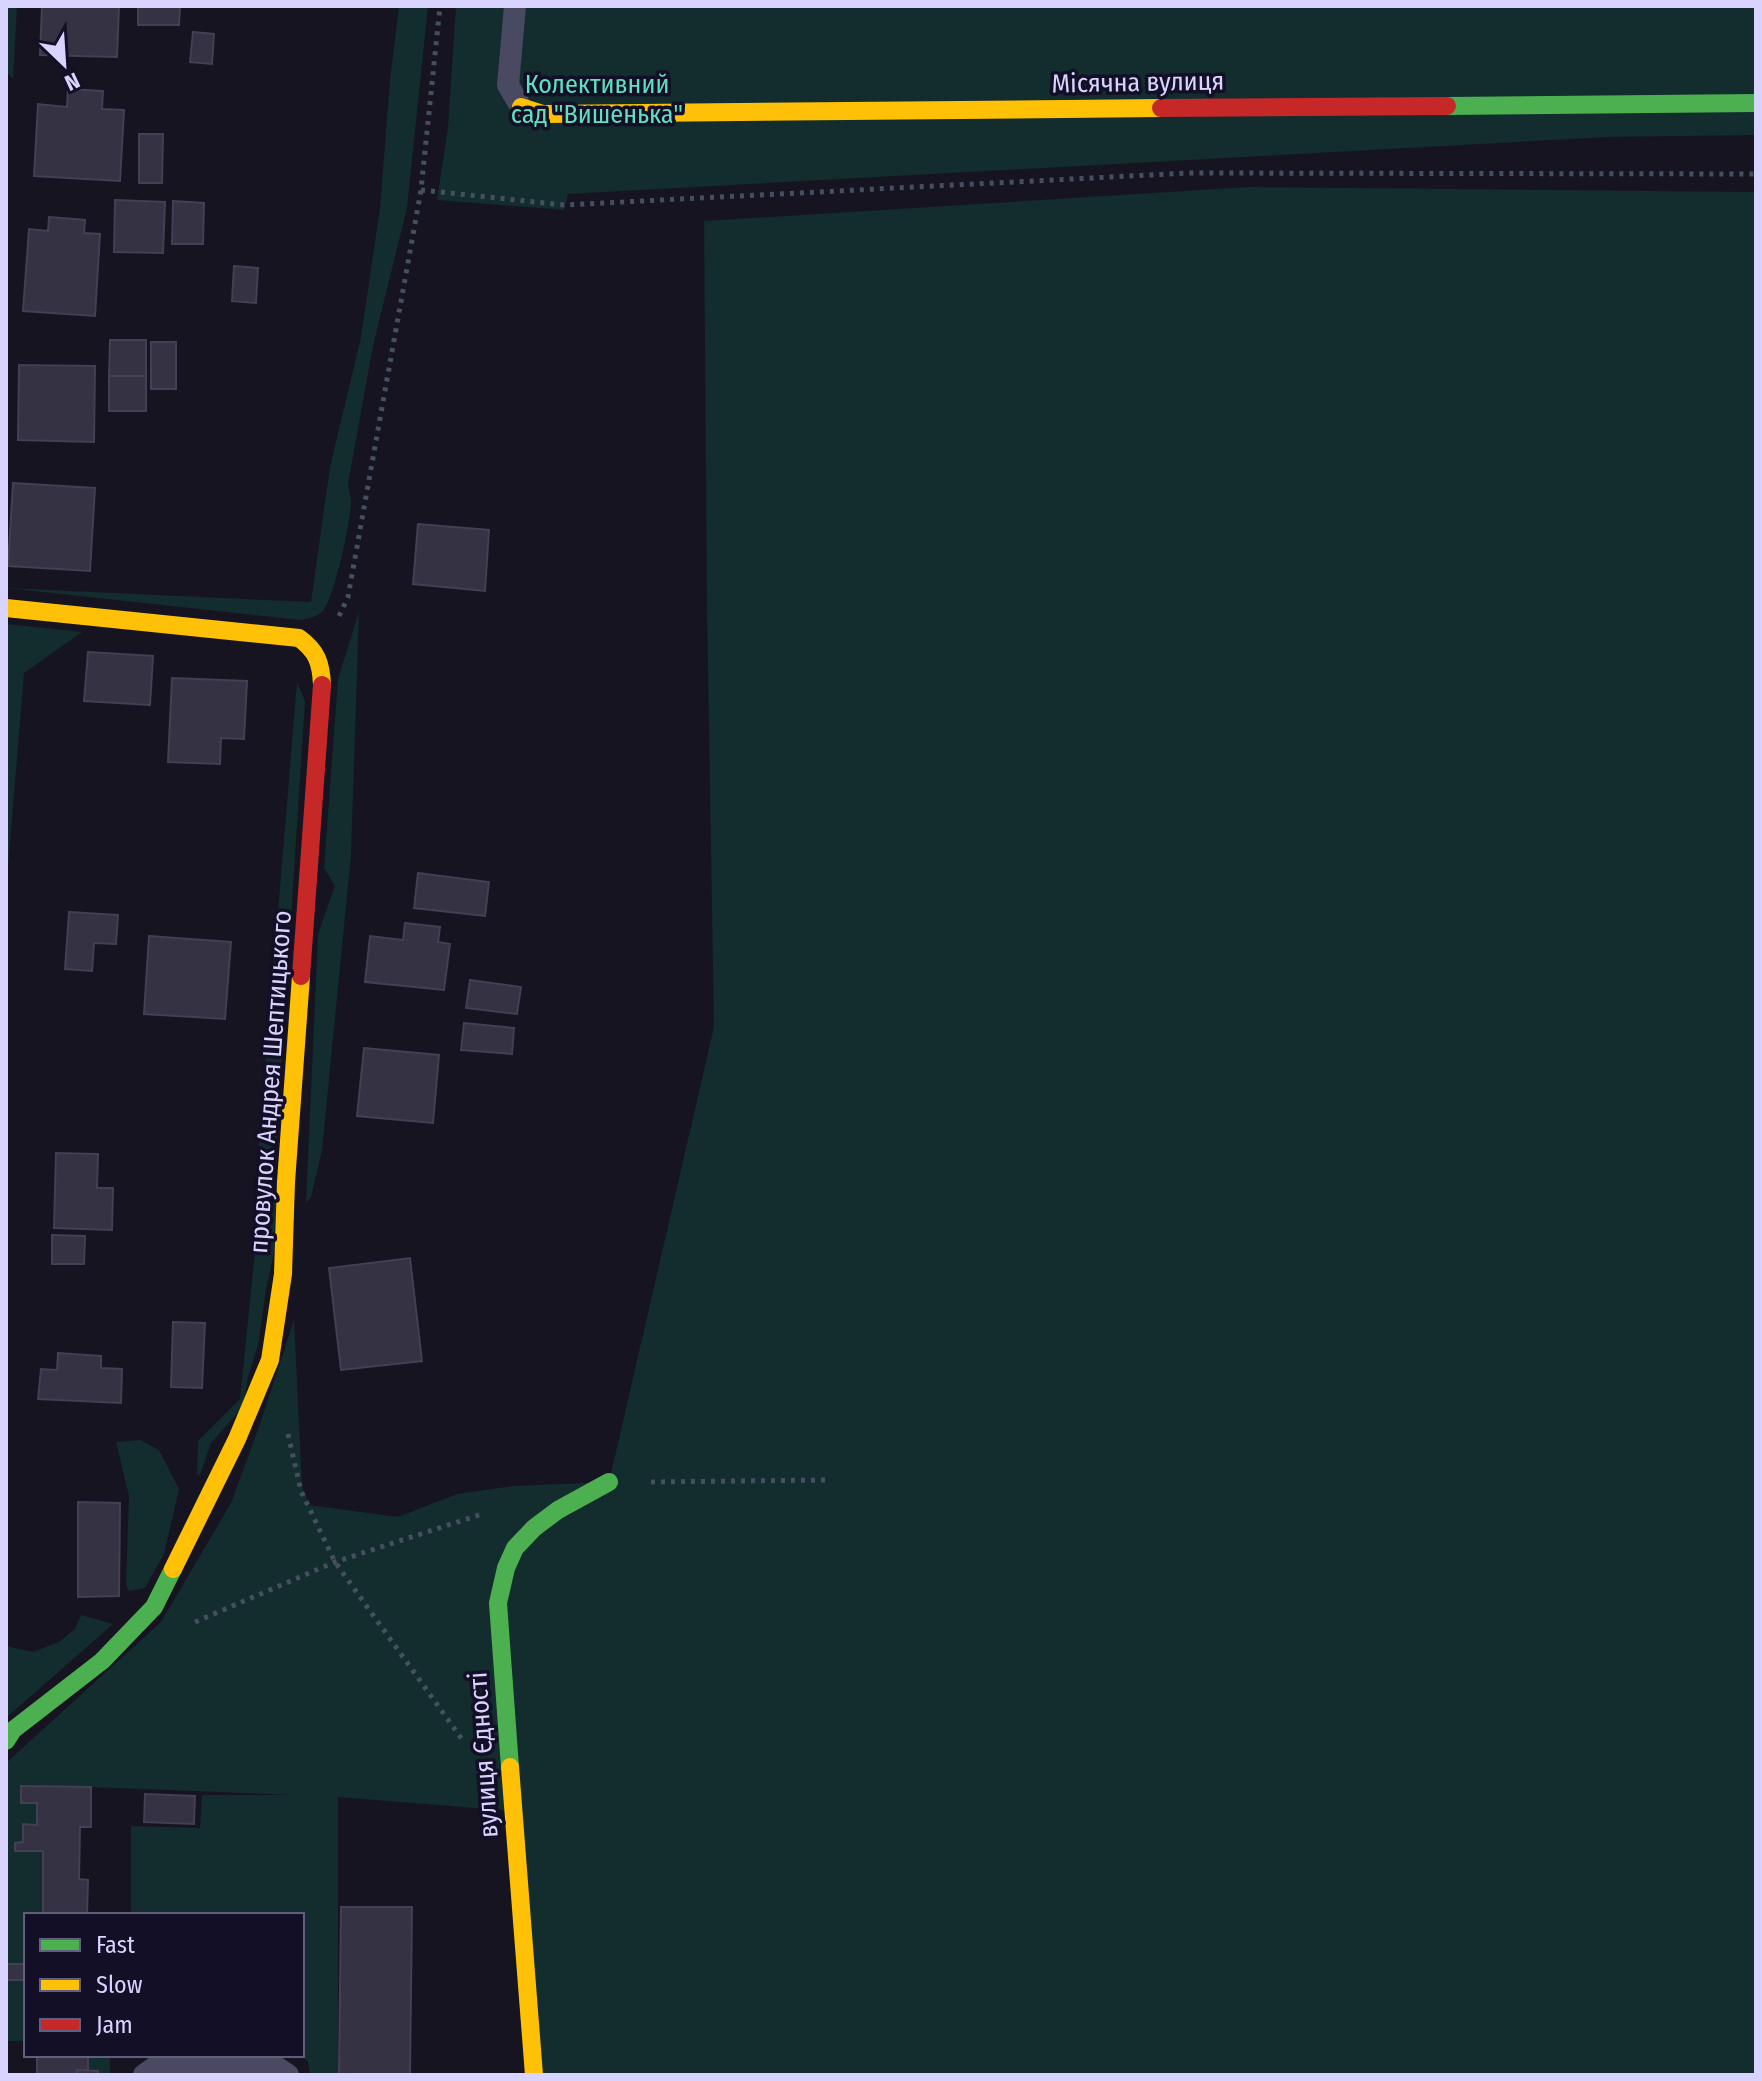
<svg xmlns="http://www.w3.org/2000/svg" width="1762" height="2081" viewBox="0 0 1762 2081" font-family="'Fira Sans Condensed',sans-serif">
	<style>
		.green { fill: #132c2d }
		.building { fill: #343243; stroke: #433f54; stroke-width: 2 }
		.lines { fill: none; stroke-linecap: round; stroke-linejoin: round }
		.path { stroke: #44505f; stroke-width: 5; stroke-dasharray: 4 6; stroke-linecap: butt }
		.lane { stroke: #4a4962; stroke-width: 22 }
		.fast { stroke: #4caf50; stroke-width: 18 }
		.slow { stroke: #ffc107; stroke-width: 18 }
		.jam { stroke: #c62828; stroke-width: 18 }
		.labels { text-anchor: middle; stroke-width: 7; stroke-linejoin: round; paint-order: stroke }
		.street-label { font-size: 26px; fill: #d9d4ff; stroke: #130f26 }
		.park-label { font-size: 26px; fill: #5fe0c0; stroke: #130f26 }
	</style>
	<rect width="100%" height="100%" fill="#161421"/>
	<g class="green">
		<polygon points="8,6 17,6 13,79 6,71"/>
		<path d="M399 6H428L407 208 373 346 348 484C349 490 351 497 351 503 351 520 334 599 323 611 317 617 307 619 300 620L6 588 311 602 330 467 361 337 380 208 390 80Z"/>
		<polygon points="456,6 1756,6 1756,135 1607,137 568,194 564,210 437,200 448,127"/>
		<polygon points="1249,187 1756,192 1756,2075 534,2075 514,1811 338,1797 338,2075 310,2075 308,2062 302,2055 302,1915 131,1915 131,1826 200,1828 202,1795 293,1795 91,1787 22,1787 21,1803 37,1803 37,1825 23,1824 23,1842 16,1843 15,1850 43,1851 43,1915 26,1915 26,1964 6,1964 6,1763 161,1622 231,1503 260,1424 294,1320 302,1486 309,1505 398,1517 457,1494 514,1486 609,1482 714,1027 707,608 704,221"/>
		<polygon points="359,612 351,855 322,1150 311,1197 306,1203 318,934 335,886 324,868 338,679"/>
		<polygon points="6,624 82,632 24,673 6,891"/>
		<polygon points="297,682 305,701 276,1151 264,1160 258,1154"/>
		<polygon points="262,1183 270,1188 277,1203 278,1233 266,1290 258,1345 248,1377 243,1407 211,1443 200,1475 197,1474 198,1441 240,1399"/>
		<polygon points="140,1440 159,1450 179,1489 164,1554 145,1588 129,1591 126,1585 129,1496 116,1442"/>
		<polygon points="81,1615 113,1624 6,1718 6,1646 33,1652 59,1642 75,1629"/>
		<rect x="6" y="1980" width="20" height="61"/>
		<polygon points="88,2055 110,2055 110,2075 98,2075 98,2071 88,2070"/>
	</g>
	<g class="building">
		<polygon points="42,6 119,6 117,57 40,55"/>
		<polygon points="138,6 180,6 179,25 138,25"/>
		<polygon points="193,32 214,34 212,64 190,62"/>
		<polygon points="68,89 103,91 102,109 124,110 120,181 34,176 38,104 67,107"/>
		<polygon points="139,134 163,134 162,183 139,183"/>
		<polygon points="115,200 165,202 163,253 114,252"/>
		<polygon points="173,201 204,203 203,244 172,244"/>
		<polygon points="49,217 85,220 84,233 100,234 95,316 23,311 29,229 48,231"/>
		<polygon points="234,266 258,268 256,303 232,301"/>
		<polygon points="110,340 146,340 146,376 109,376"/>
		<rect x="151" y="342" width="25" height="47"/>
		<polygon points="19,365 95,366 94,442 18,440"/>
		<rect x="109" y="376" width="37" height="35"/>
		<polygon points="13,483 95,488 90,571 8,566"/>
		<polygon points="418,524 489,530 485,591 413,584"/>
		<polygon points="88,652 153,656 150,705 84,701"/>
		<polygon points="172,678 247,681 244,739 221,738 220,764 168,762"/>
		<polygon points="418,873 489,882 485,916 414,908"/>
		<polygon points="69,912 118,915 116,944 94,943 92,971 65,969"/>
		<polygon points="405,923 440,927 438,942 450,944 444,990 365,982 370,936 403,940"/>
		<polygon points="149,936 231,942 225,1019 144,1014"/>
		<polygon points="470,980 521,987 517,1014 466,1008"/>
		<polygon points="464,1023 514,1028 512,1054 461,1050"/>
		<polygon points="364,1048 439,1055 433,1123 357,1116"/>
		<polygon points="56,1153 98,1154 97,1188 113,1188 112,1230 54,1228"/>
		<polygon points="52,1235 85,1236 84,1264 52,1264"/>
		<polygon points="410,1258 422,1361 341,1370 329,1268"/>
		<polygon points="173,1322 205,1323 202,1388 171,1387"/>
		<polygon points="58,1353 101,1356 101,1368 122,1369 121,1403 38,1399 41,1369 57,1370"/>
		<polygon points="78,1502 120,1503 119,1596 78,1597"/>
		<polygon points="21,1786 91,1787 91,1827 80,1827 79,1879 88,1880 87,1915 43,1915 43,1851 15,1851 15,1843 23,1842 23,1824 37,1825 37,1803 21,1803"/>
		<polygon points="145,1794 195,1796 194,1824 144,1822"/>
		<polygon points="341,1907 412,1907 410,2075 339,2075"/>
		<rect x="6" y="1964" width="20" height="16"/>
		<polygon points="37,2055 88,2055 88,2070 77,2070 77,2075 37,2075"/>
		<polygon points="77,2070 98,2071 98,2075 77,2075"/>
	</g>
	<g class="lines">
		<g class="path">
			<polyline points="421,190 564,205 1189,173 1756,174"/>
			<polyline points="339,616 348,597 421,190 440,6"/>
			<polyline points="288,1434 301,1491 335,1562 464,1742"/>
			<polyline points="651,1482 826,1480"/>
			<polyline points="195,1622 335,1562 485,1513"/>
		</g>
		<g class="lane">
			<polyline points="515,6 508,85 521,107"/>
			<polyline points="144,2075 158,2065 276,2067 288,2075"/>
		</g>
		<g class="fast">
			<polyline points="1447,106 1756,103"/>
			<polyline points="6,1741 13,1730 102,1661 154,1607 173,1569"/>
			<polyline points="510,1767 498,1603 506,1568 515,1548 534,1528 558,1510 609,1482"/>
		</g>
		<g class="slow">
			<polyline points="521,107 543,114 1161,108"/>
			<path d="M6 608 299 638C317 651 321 663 322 685"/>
			<polyline points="173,1569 237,1439 270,1360 283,1274 286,1182 301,976"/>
			<polyline points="510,1767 534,2075"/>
		</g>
		<g class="jam">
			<polyline points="1161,108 1447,106"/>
			<polyline points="301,976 322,685"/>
		</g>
	</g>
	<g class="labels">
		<g class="street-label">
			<text transform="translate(1138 82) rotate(-1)" y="9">Місячна вулиця</text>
			<text transform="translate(270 1082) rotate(-86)" y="9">провулок Андрея Шептицького</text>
			<text transform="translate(483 1755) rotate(-94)" y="9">вулиця Єдності</text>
		</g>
		<g class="park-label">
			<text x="597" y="93">Колективний<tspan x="597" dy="30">сад "Вишенька"</tspan></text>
		</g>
	</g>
	<rect width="1762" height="2081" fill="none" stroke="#d9d4ff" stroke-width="16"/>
	<rect x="24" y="1913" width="280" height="144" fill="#130f26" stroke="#625e7d" stroke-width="2"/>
	<rect x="40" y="1939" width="40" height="12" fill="#4caf50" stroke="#625e7d" stroke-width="2"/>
	<text x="96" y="1953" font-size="24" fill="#d9d4ff">Fast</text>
	<rect x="40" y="1979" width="40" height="12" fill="#ffc107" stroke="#625e7d" stroke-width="2"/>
	<text x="96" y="1993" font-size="24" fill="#d9d4ff">Slow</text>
	<rect x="40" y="2019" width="40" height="12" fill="#c62828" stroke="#625e7d" stroke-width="2"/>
	<text x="96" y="2033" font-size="24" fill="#d9d4ff">Jam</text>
	<g transform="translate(64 64) rotate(155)" stroke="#130f26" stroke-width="6" paint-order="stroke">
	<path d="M0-6L14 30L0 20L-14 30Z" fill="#d9d4ff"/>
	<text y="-12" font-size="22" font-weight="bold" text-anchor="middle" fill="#d9d4ff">N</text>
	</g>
</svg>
